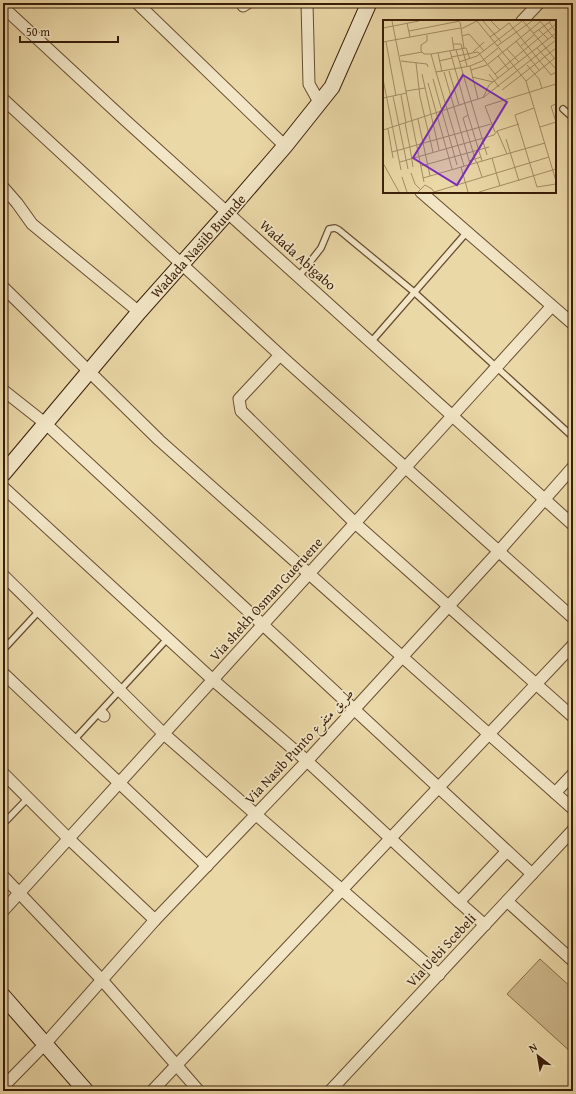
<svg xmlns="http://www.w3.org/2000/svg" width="576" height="1094" viewBox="0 0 576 1094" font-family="'Gentium Book Plus',Amiri,serif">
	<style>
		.green { fill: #cdb88c; stroke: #846b4a }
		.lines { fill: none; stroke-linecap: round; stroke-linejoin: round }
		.lane-casing { stroke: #664c30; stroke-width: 8 }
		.street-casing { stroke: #664c30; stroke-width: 13 }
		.secondary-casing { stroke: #3a1e08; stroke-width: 17 }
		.lane { stroke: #f2e6c6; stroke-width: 5.5 }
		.street { stroke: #f2e6c6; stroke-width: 11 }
		.secondary { stroke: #f2e6c6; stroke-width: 15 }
		.labels { text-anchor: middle; stroke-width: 3.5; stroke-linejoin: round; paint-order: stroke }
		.street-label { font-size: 14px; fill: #3a1e08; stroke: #f2e6c6 }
		.inset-road { fill: none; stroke: #a48e67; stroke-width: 1 }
		.view { fill: #7b2cbf; fill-opacity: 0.15; stroke: #7b2cbf; stroke-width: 2 }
		.inset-edge { fill: none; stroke: #3a1e08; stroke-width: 2 }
	</style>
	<rect width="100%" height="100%" fill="#ebd8a7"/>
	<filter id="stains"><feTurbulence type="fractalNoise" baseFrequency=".005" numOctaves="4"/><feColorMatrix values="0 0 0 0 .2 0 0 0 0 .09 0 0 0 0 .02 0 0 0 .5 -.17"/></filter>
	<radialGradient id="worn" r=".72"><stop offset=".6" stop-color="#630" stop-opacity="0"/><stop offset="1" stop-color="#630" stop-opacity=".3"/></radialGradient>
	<polygon class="green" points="540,959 573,989 573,1054 507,994"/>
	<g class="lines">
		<defs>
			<g id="lane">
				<polyline points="563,109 573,118"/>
				<polyline points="299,276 321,248 329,229 335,228 339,230 414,292 573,437"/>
				<polyline points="371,342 467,232"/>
				<polyline points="3,650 39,611"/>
				<polyline points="74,740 168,638"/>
				<polyline points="3,824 28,798"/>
			</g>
			<g id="street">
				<polyline points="137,3 285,146"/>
				<polyline points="307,3 309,84 319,102"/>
				<polyline points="243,6 248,3"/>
				<polyline points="3,7 125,120 573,525"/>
				<polyline points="522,21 539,3"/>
				<polyline points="3,99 280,355 239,399 241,411 355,523 573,717"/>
				<polyline points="3,187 17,203 32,224 139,312"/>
				<polyline points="421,192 573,324"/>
				<polyline points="3,287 159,440 573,809"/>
				<polyline points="280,355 573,618"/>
				<polyline points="3,390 46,424 532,874"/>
				<polyline points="3,487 213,680 307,761 459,902"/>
				<polyline points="3,575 164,734 439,975"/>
				<polyline points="3,673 207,866"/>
				<polyline points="102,714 104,716"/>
				<polyline points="3,773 69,839 155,920"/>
				<polyline points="555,793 573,774"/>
				<polyline points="3,876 102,980 199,1091"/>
				<polyline points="507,901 573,961"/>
				<polyline points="3,911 551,307"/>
				<polyline points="485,925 459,902 507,851"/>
				<polyline points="3,1087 45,1044 155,920 307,761 499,551 573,467"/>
				<polyline points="152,1091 573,645"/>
				<polyline points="330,1091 573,830"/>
			</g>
			<g id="secondary">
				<polyline points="3,474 139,312 228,212 285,146 332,87 369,3"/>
				<polyline points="3,996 86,1091"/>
			</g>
		</defs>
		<use href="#lane" class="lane-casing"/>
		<use href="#street" class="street-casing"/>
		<use href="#secondary" class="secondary-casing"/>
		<use href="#lane" class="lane"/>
		<use href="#street" class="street"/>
		<use href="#secondary" class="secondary"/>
	</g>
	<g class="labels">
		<g class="street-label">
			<text transform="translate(198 246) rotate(-48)" y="5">Wadada Nasiib Buunde</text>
			<text transform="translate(298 255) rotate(42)" y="5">Wadada Abigabo</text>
			<text transform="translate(266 599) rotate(-48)" y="5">Via shekh Osman Gueruene</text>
			<text transform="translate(299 746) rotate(-47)" y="5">Via Nasib Punto طريق متفرع</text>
			<text transform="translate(441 950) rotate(-47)" y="5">Via Uebi Scebeli</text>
		</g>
	</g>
	<g transform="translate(383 20)">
		<rect width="173" height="173" fill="#ebd8a7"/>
		<path class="inset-road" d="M9 1 41 162M94 1 143 61 173 161M100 1 118 22M140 1 173 40M157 1 173 20M77 2 81 28M166 2 173 12M24 3 27 17M0 8 36 1M78 9 94 1M117 10 126 3 168 55 173 52M156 10 165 19M26 11 77 1M151 13 168 1M44 15V21L38 25V31L41 34H48L53 52 87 46 95 79M79 16 86 14 101 31M69 17 71 30M107 17 117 10 108 1M133 21 156 50M0 22 77 8M3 22 13 76M70 24H78L84 46M114 26 149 1M138 26 152 14M154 28 173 49M124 29 136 42M73 30 104 135M67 31 85 95 80 98 93 142M90 32 101 22M55 33 59 52M48 34 83 28 87 39M17 36 39 32M115 36 126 50M68 37 95 32 115 58M18 41 44 44 45 47M56 41 69 38M76 42 94 36 139 1M33 43 37 77 50 132M104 45 158 1M144 45 156 59 159 68M87 46 99 41 115 28M88 50 104 45M66 51 76 85M53 52 81 146M61 52 87 144M39 54 56 130M106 54 116 67M112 54 173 4M89 57 110 62M0 59 18 150M50 59 74 145M143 61 173 37M45 63 69 149M119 70 173 28M23 71 42 68M18 75 23 103M10 76 25 149M0 78 24 73M100 78 106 65 173 13M151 88 132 95 154 167 173 164M85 95 99 141M35 99 47 156M173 102 168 86 173 84M22 103 27 128M157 107 173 102M5 109 10 138M0 110 101 77 173 20M114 111 124 134M112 112 102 86 173 64M123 119 136 161M27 128 30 147M9 132 108 104M109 138 117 166M86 141 98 137M17 142 111 115 114 111 136 104M94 142 99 157M0 143 16 172M38 146 106 127M78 147 85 172M28 153 32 164 37 169M19 157 24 172M40 158 162 123M35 172 42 165 49 169 51 172M51 172 166 137M96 172 173 149"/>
		<path class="view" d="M80 55 124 82 74 165 30 138Z"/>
		<rect width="173" height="173" class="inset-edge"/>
	</g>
	<rect width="576" height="1094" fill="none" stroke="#ebd8a7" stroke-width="16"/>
	<rect x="4" y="4" width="568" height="1086" fill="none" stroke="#3a1e08" stroke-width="2"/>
	<rect x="8" y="8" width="560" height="1078" fill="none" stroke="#3a1e08"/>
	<g transform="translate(538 1056) rotate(329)" stroke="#f2e6c6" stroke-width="3" paint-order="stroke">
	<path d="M0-3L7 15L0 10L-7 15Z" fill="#3a1e08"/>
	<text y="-6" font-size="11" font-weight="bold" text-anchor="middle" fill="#3a1e08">N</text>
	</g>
	<path d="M20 36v6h98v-6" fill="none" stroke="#3a1e08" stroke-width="2"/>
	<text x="26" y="36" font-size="12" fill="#3a1e08" stroke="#f2e6c6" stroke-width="3" paint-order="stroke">50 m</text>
	<rect width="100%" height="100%" filter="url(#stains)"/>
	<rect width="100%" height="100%" fill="url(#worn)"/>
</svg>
